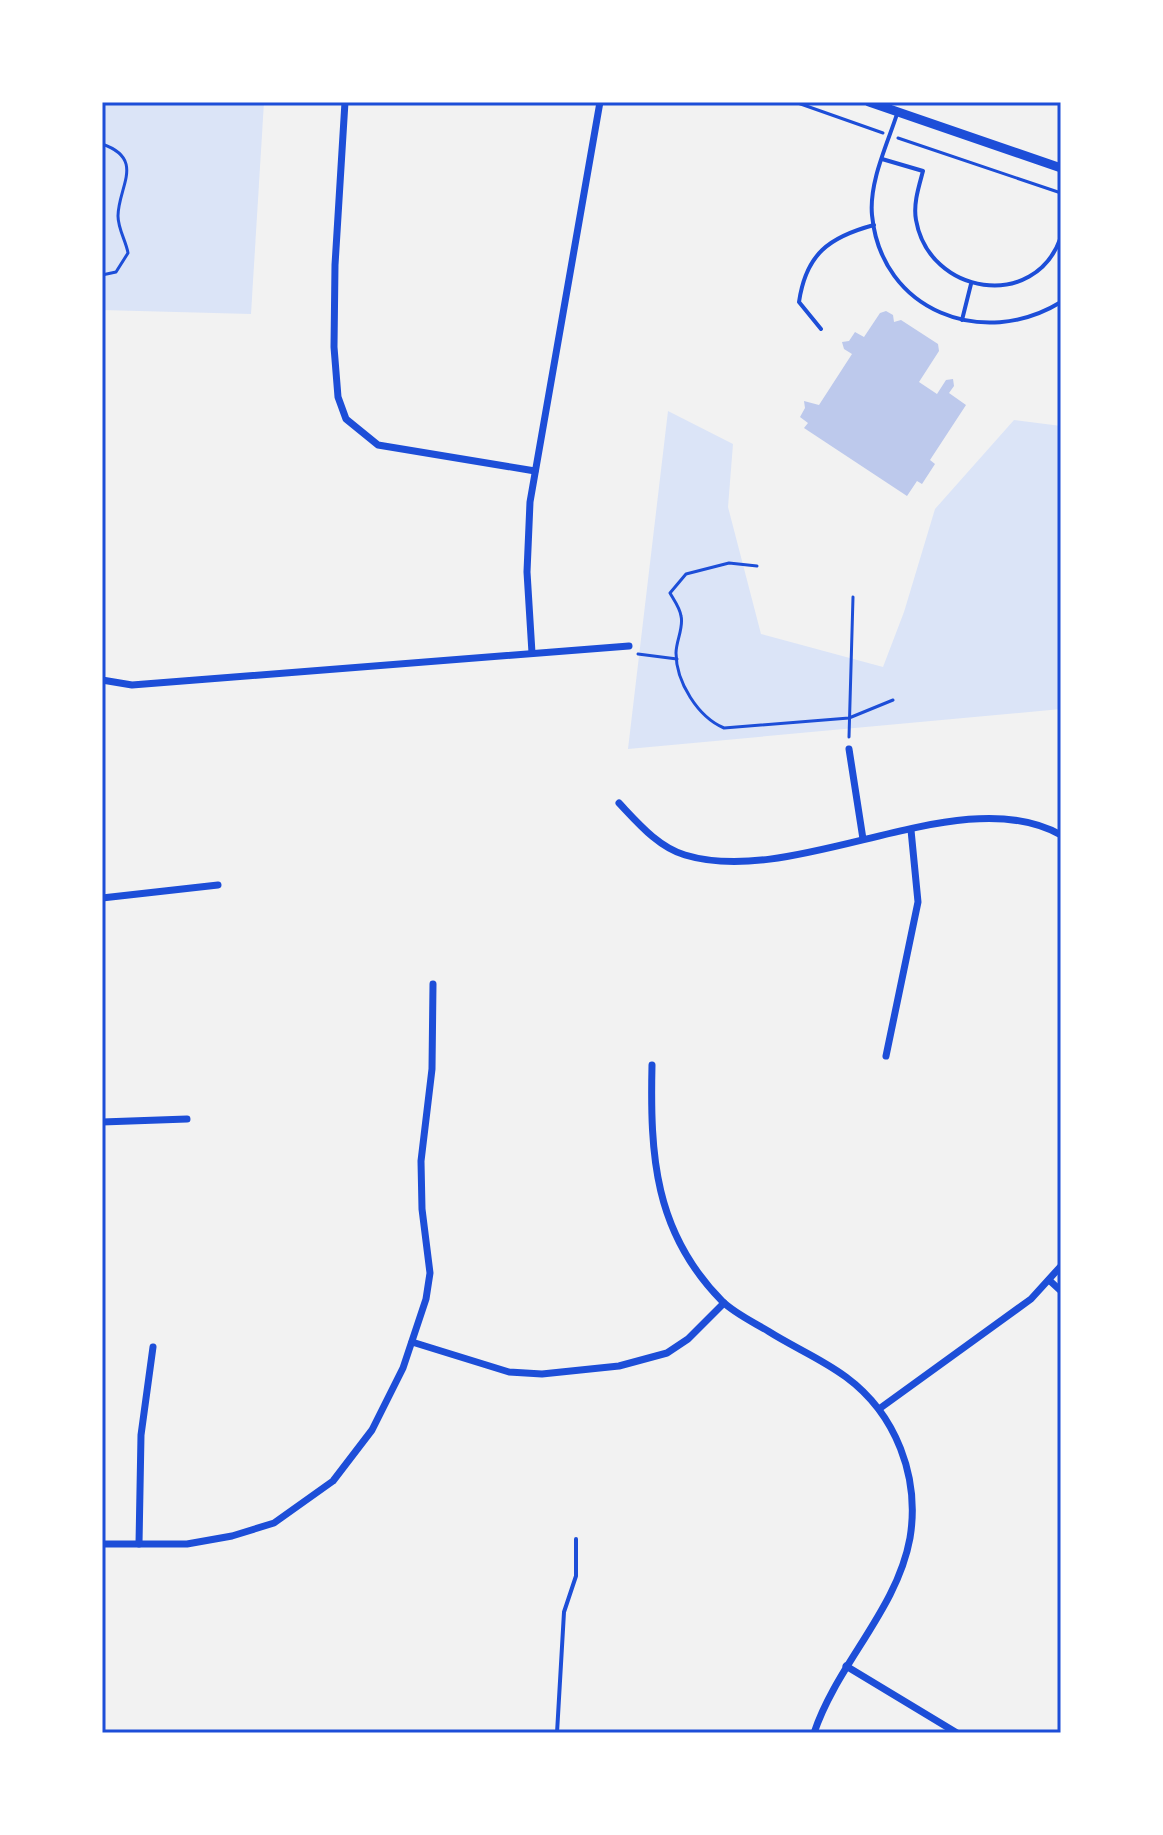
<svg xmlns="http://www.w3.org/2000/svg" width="1163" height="1835" viewBox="0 0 1163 1835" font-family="Rubik,sans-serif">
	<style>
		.green { fill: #dbe4f7 }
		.building { fill: #bdc9ec }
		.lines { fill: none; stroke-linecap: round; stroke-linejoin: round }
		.path { stroke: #1d4ed8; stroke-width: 3 }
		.service { stroke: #1d4ed8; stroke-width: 4 }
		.minor { stroke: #1d4ed8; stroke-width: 7 }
		.tertiary { stroke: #1d4ed8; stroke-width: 9 }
		.neatline { fill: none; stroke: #1d4ed8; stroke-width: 3 }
	</style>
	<rect width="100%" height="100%" fill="#f2f2f2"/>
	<g class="green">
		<polygon points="102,102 264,102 251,314 102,310"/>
		<polygon points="668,411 733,444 728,507 761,634 883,667 904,612 935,509 1014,420 1061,426 1061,709 628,749"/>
	</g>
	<polygon class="building" points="886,311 893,315 894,322 901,320 938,344 939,351 919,382 937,394 946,380 953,379 954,386 949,393 966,405 930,460 935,464 922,484 917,481 907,496 804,428 808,423 800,417 805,408 804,401 819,405 852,354 844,349 842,342 849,341 855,332 864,337 880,313"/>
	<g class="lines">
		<g class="path">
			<polyline points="795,102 883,133"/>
			<polyline points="898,138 1061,193"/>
			<path d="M102 144C146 159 118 187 118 216 118 229 126 241 128 253L116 272 102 275"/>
			<path d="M757 566 729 563 686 574 670 593C674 600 680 608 681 616 684 627 676 641 676 653 676 682 698 717 724 728L849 718 893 700"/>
			<polyline points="638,654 677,659"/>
			<polyline points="849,737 853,597"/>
		</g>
		<g class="service">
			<path d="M897 114C887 145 869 182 872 215 881 311 983 350 1061 302"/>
			<path d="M882 159 923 171C919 186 913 204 916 220 929 295 1035 312 1061 237"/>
			<polyline points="962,320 971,284"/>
			<path d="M821 329 799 302C806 254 829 237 874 225"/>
			<polyline points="557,1733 564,1612 576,1576 576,1539"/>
		</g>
		<g class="minor">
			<polyline points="345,102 335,265 334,347 338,397 346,419 378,445 535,471"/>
			<polyline points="532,653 527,572 530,502 600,102"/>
			<polyline points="102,680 132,685 629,646"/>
			<polyline points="849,749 863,839"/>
			<path d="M619 803C638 823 658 847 685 855 797 889 960 778 1061 835"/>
			<polyline points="102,898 218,885"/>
			<polyline points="886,1056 918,902 911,830"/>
			<path d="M652 1065C650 1155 654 1232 722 1301 734 1313 753 1322 768 1331 793 1347 822 1359 846 1377 896 1414 920 1477 910 1538 897 1610 837 1664 814 1733"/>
			<polyline points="102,1122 187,1119"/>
			<polyline points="1049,1280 1061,1291"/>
			<polyline points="412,1342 509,1372 542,1374 619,1366 667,1353 688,1339 724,1303"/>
			<polyline points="879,1409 1031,1299 1061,1266"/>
			<polyline points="102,1544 187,1544 232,1536 274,1523 333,1481 372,1430 403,1368 426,1299 430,1273 422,1209 421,1161 432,1069 433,984"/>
			<polyline points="139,1544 141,1435 153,1347"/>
			<polyline points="846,1666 957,1733"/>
		</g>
		<polyline class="tertiary" points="869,102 1061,168"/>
	</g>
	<rect width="1163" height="1835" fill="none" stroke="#ffffff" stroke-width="208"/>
	<rect x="104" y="104" width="955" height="1627" class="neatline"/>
</svg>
